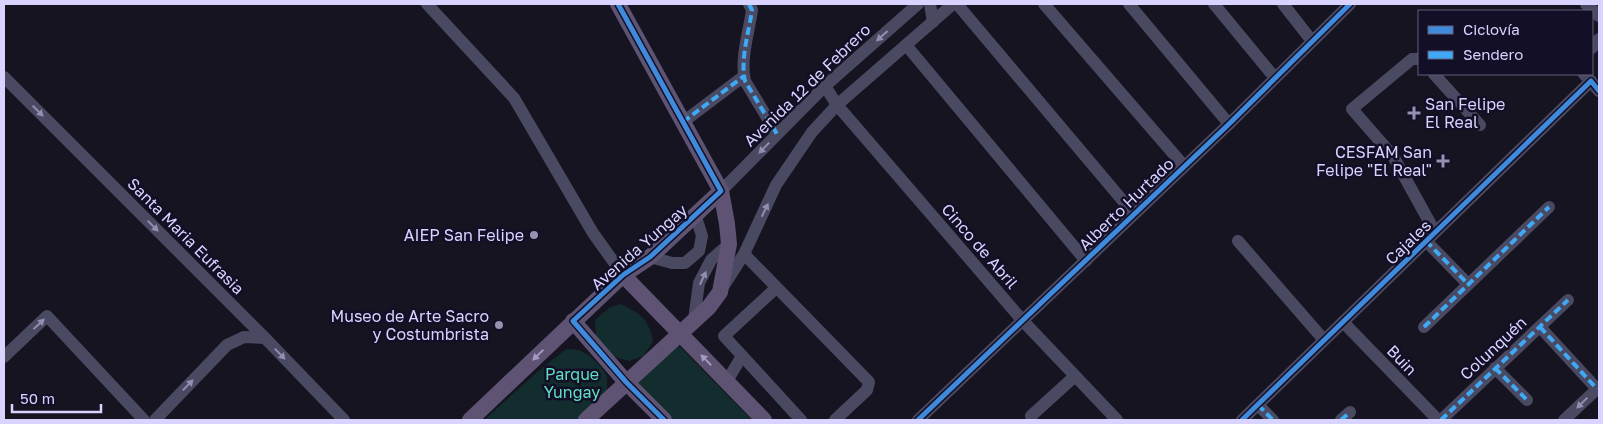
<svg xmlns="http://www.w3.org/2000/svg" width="1603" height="424" viewBox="0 0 1603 424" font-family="'Golos Text',sans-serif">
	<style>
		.green { fill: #132c2d }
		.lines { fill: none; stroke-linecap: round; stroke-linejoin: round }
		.minor { stroke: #4a4962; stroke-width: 12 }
		.major { stroke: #5e5373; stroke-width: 16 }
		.quiet { stroke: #3fa9f5; stroke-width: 4; stroke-dasharray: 8 4; stroke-linecap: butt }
		.cycleway-casing { stroke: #130f26; stroke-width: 8 }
		.cycleway { stroke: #408adc; stroke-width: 5 }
		.oneway { fill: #928eb0 }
		.oneway2 { fill: #a29ac0 }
		.poi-dot { fill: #9591b1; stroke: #130f26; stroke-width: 2 }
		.labels { text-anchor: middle; stroke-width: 5; stroke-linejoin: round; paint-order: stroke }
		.street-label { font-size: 16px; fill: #d9d4ff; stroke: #130f26 }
		.poi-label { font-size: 16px; fill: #d9d4ff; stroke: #130f26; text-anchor: end }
		.park-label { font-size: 16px; fill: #5fe0c0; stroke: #130f26 }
	</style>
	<rect width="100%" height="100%" fill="#161421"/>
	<g class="green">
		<path d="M621 304C641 314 649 319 653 342L643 356 629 361 609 355 596 340 595 320 609 308Z"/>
		<polygon points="675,344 682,349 752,420 670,420 637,387 639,372"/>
		<polygon points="566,349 579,350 590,356 601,367 607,376 607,393 577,420 484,420 536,373"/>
	</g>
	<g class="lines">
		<g class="minor">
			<polyline points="427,4 514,98 593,233 623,275"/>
			<path d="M749 4 752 10C749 32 740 59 745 81L777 134"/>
			<polyline points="930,4 933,22"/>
			<polyline points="957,4 1134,214"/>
			<polyline points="1044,4 1184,166"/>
			<polyline points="1129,4 1229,124"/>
			<polyline points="1214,4 1275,78"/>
			<polyline points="1283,4 1312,41"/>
			<polyline points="1586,4 1599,16"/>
			<polyline points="906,45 1086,261"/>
			<polyline points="1592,48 1599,39"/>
			<polyline points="1419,59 1412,59 1352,109 1393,156 1435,232"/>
			<polyline points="1434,74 1480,125"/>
			<polyline points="1584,74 1599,91"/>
			<polyline points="4,77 265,338 344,420"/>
			<polyline points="825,86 837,105 1023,321 1117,420"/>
			<polyline points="683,122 744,76"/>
			<polyline points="721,191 825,86 918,4"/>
			<polyline points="1238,241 1324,340"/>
			<polyline points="1426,241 1468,284"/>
			<polyline points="744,254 869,382 867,390 835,420"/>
			<polyline points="650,257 672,263 685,263 699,251 702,236 695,214"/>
			<polyline points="723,287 744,254 776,185 812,132 837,105 953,4"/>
			<polyline points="776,288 724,336 801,420"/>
			<polyline points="694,320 699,283 711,260 729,244"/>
			<polyline points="1343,322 1438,420"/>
			<polyline points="1424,327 1549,207"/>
			<polyline points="1540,327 1597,389"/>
			<polyline points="4,357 47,316 144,420"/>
			<polyline points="1495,368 1527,400"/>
			<polyline points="727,381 742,356"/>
			<polyline points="1258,405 1273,420"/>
			<polyline points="1031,416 1075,376"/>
			<polyline points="155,420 227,345 244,337 265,338"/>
			<polyline points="918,420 1229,124 1350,4"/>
			<polyline points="1242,420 1591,81"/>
			<polyline points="1341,420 1350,412"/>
			<polyline points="1441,420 1568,300"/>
			<polyline points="1564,420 1599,387"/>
		</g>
		<g class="major">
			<polyline points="623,275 764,420"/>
			<polyline points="573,321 626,382 664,420"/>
			<polyline points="470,420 623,275 650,257 721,191"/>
			<polyline points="586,420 709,307 720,292 729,244 727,224 721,191 618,4"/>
		</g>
		<g class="quiet">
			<path d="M749 4 752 10C749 32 740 59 745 81L777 134"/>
			<polyline points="683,122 744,76"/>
			<polyline points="1426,241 1468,284"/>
			<polyline points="1424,327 1549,207"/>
			<polyline points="1540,327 1597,389"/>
			<polyline points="1495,368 1527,400"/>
			<polyline points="1258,405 1273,420"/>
			<polyline points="1341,420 1350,412"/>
			<polyline points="1441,420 1568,300"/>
		</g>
		<defs>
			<g id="cycleway">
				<polyline points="618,4 721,191 650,257 623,275 573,321 626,382 664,420"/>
				<polyline points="918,420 1229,124 1350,4"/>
				<polyline points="1242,420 1591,81 1599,91"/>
			</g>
		</defs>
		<use href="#cycleway" class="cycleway-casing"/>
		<use href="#cycleway" class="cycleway"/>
	</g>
	<defs><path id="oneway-solid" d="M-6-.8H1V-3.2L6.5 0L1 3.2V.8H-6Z" transform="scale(1.25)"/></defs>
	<g class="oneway">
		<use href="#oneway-solid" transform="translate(882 36) rotate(138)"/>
		<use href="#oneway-solid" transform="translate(38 111) rotate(45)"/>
		<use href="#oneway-solid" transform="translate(764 148) rotate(134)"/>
		<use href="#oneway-solid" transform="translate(765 210) rotate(-64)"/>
		<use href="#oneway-solid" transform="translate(153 226) rotate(45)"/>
		<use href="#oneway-solid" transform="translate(703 278) rotate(-65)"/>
		<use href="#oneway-solid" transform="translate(39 324) rotate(-43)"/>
		<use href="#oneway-solid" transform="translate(280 354) rotate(46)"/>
		<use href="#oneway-solid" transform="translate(188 385) rotate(-46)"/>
		<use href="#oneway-solid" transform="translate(1582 403) rotate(136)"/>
	</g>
	<g class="oneway2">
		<use href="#oneway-solid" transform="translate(538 355) rotate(136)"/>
		<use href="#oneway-solid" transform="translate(706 360) rotate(-134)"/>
	</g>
	<g class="poi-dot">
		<path d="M1411.5 105.5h5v5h5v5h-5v5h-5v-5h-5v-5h5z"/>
		<path d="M1440.5 153.5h5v5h5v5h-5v5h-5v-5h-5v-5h5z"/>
		<circle cx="534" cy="235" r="5"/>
		<circle cx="499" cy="325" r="5"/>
	</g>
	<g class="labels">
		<g class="street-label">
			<text transform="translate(807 85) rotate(-44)" y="6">Avenida 12 de Febrero</text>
			<text transform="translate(1126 204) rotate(-44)" y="6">Alberto Hurtado</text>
			<text transform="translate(186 236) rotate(45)" y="6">Santa Maria Eufrasia</text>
			<text transform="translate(1408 242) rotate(-44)" y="6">Cajales</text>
			<text transform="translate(980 246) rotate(49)" y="6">Cinco de Abril</text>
			<text transform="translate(639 247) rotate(-41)" y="6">Avenida Yungay</text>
			<text transform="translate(1493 348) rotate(-43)" y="6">Colunquén</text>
			<text transform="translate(1402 360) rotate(46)" y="6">Buin</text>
		</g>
		<g class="poi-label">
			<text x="1425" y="110" text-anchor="start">San Felipe<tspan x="1425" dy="18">El Real</tspan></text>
			<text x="1432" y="158">CESFAM San<tspan x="1432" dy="18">Felipe "El Real"</tspan></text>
			<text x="524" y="241">AIEP San Felipe</text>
			<text x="489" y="322">Museo de Arte Sacro<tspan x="489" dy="18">y Costumbrista</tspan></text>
		</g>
		<g class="park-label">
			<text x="572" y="380">Parque<tspan x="572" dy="18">Yungay</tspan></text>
		</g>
	</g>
	<rect width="1603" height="424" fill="none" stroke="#d9d4ff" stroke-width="10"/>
	<rect x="1418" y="10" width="175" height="65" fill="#130f26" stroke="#625e7d"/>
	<rect x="1428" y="26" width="25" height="8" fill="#408adc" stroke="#625e7d"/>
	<text x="1463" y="35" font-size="15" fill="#d9d4ff">Ciclovía</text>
	<rect x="1428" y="51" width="25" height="8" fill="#3fa9f5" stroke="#625e7d"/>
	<text x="1463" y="60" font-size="15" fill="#d9d4ff">Sendero</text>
	<path d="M12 404v8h89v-8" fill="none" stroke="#d9d4ff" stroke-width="2.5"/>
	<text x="20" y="404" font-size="15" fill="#d9d4ff" stroke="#130f26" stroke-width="4" paint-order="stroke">50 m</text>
</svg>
